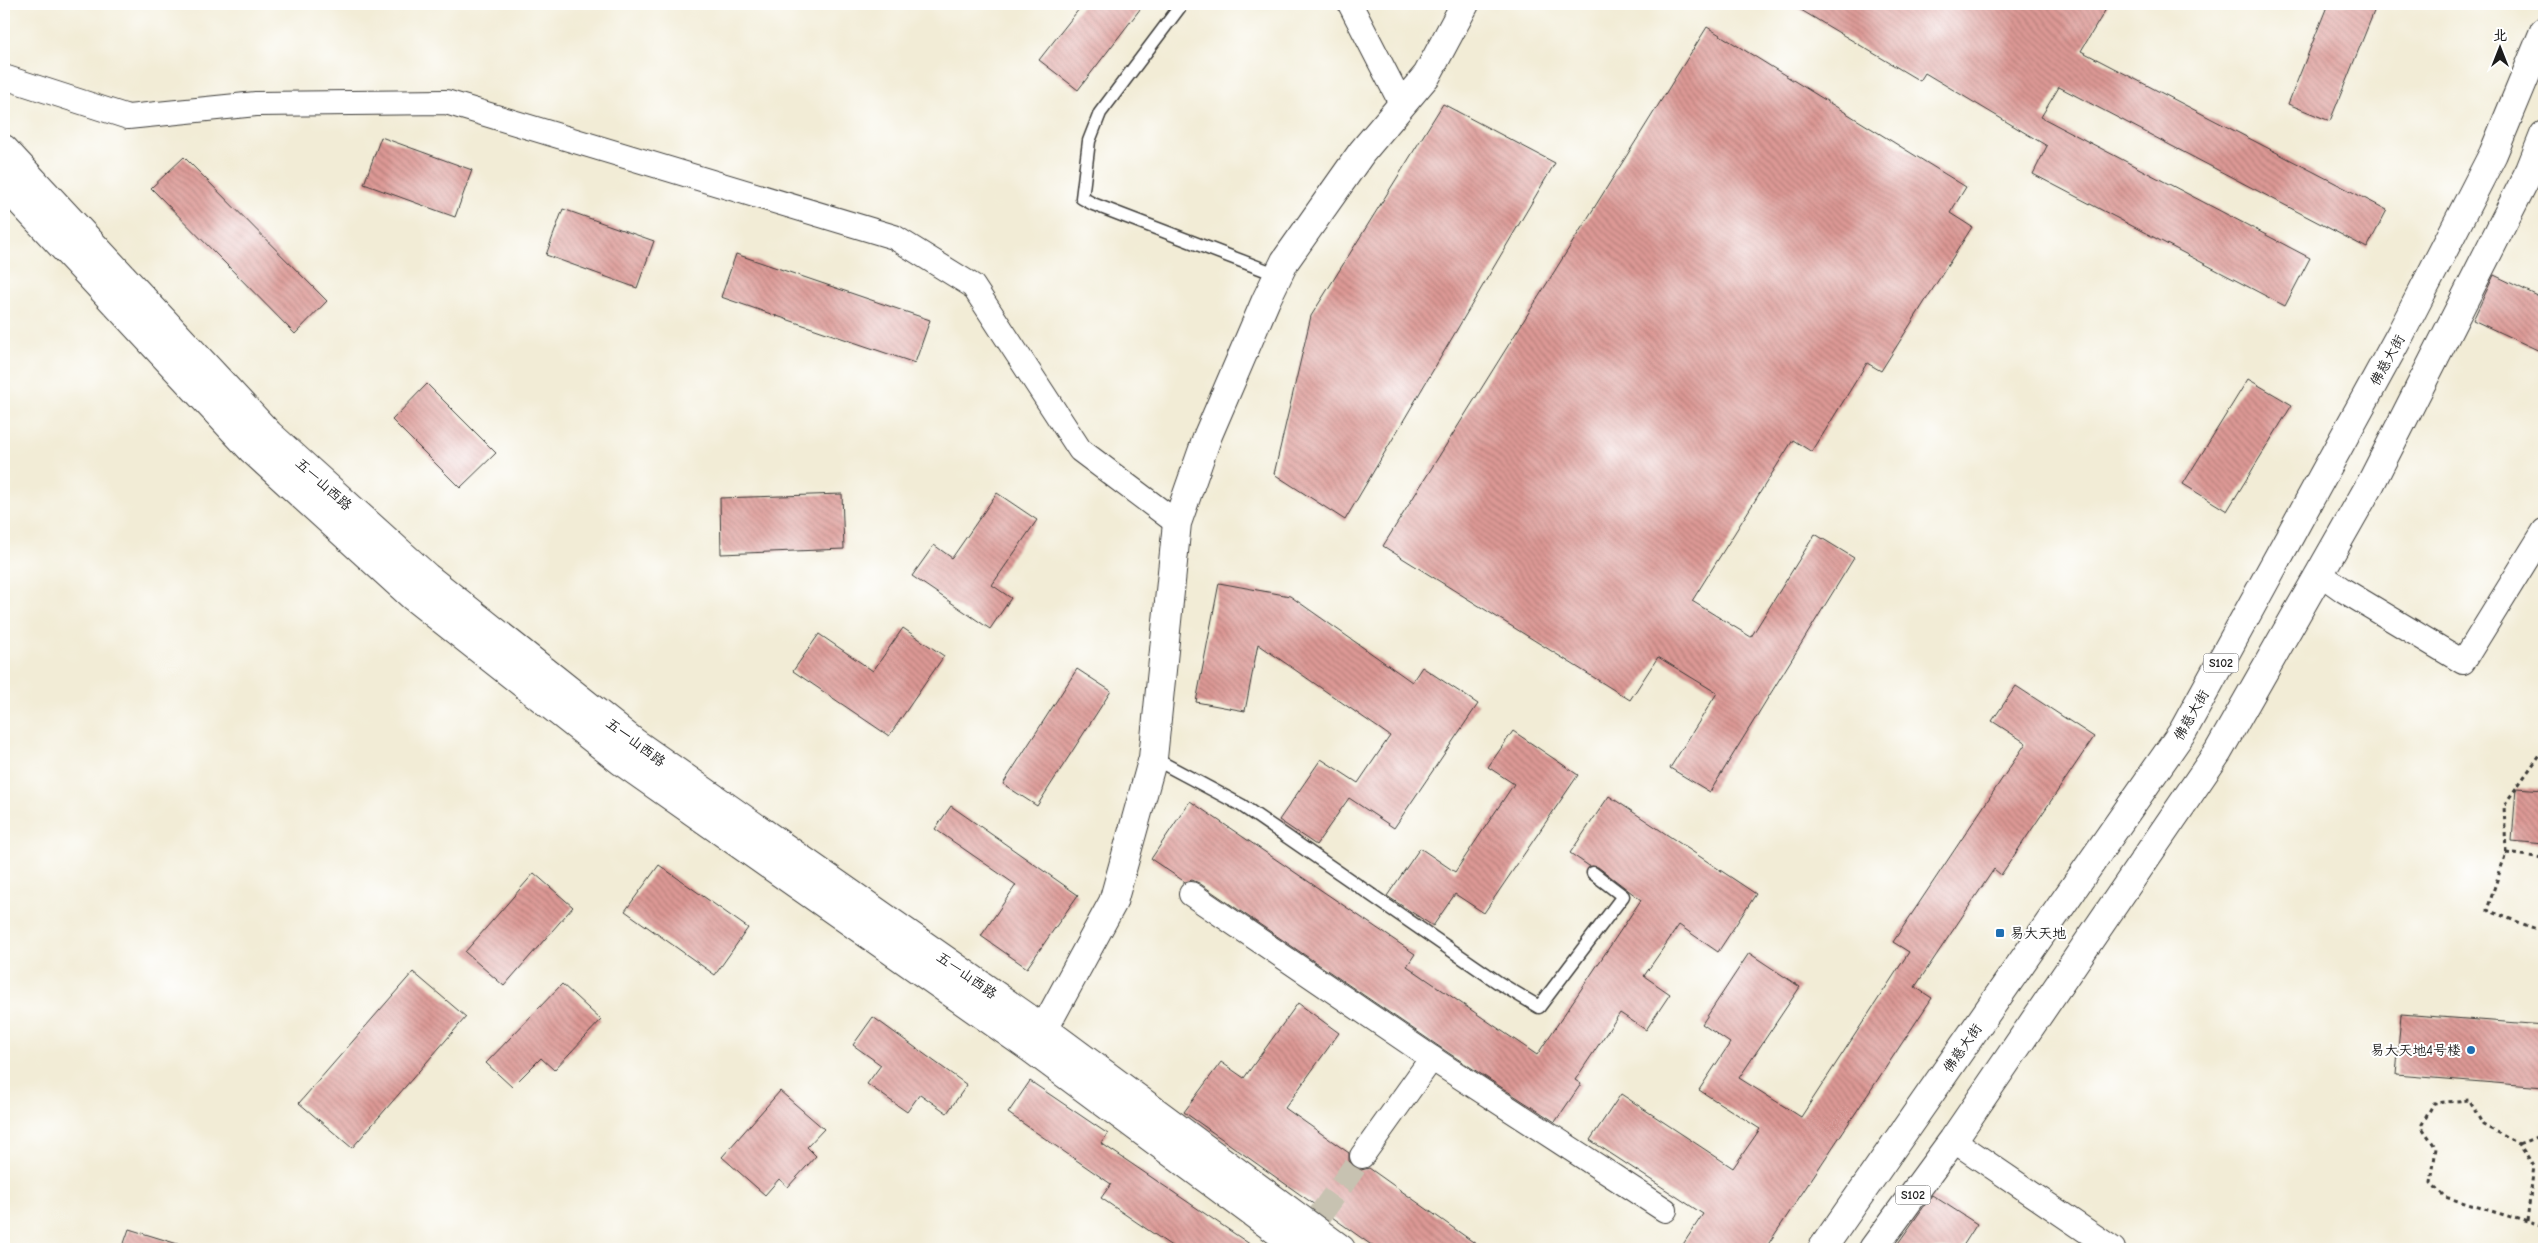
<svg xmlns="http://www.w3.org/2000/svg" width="2548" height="1253" viewBox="0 0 2548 1253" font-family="'Comic Neue','LXGW WenKai TC',sans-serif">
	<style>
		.building { fill: url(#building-back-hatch) }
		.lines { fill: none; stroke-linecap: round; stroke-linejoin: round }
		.street-tunnel { stroke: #c7c2b1; stroke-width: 24; stroke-dasharray: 24 12; stroke-linecap: butt }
		.lane-casing { stroke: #3c3b38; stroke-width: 15 }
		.street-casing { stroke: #3c3b38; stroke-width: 26 }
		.secondary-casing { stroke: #3c3b38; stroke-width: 30 }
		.primary-casing { stroke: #3c3b38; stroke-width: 30 }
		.path { stroke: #3c3b38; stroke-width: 3; stroke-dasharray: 4 4; stroke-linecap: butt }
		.lane { stroke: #fff; stroke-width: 12 }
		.street { stroke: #fff; stroke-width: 24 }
		.secondary { stroke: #fff; stroke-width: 28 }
		.primary { stroke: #fff; stroke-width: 28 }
		.poi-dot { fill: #1f6fb2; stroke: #fff; stroke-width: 2 }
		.labels { text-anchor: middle; stroke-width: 4; stroke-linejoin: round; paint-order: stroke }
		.shield { fill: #fff; stroke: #606060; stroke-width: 1 }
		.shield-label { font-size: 12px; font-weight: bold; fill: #1c1c1c }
		.street-label { font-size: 14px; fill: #1c1c1c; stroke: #fff }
		.poi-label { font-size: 14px; fill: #1c1c1c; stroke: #fff; text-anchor: start }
	</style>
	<defs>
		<pattern id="building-back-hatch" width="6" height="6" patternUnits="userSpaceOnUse" patternTransform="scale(1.25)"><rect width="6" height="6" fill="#dd9995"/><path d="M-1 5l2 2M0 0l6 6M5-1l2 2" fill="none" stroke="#b27c79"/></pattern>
	</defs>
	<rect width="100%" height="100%" fill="#fff"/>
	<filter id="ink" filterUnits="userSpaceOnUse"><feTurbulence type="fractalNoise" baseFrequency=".02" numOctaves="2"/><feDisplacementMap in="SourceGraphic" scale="10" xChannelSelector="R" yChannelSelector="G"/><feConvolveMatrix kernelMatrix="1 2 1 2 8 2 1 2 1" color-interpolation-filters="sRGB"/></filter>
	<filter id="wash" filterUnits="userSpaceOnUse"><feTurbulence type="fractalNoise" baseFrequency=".0096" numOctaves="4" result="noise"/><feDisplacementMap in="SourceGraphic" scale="20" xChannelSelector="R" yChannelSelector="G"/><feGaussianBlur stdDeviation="1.12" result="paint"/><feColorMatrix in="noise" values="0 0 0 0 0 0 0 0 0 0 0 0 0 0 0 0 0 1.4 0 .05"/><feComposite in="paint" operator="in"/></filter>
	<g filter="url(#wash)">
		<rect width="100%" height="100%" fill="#f2ecd6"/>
		<g id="blocks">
			<g class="building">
				<polygon points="1083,4 1144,4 1078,90 1039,60"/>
				<polygon points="1791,4 2109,4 2081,51 2387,210 2367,248 2059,87 2041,117 2310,258 2285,306 2033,174 2047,146 1925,73 1920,81"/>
				<polygon points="2328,4 2377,4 2330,121 2288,104"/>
				<polygon points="1707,27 1966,187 1950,213 1972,227 1881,371 1867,363 1812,452 1793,440 1692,601 1751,637 1815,534 1854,558 1710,792 1670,768 1717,693 1658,657 1630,700 1383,546"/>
				<polygon points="1443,104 1555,163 1345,520 1274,474 1311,316"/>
				<polygon points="381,137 472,170 455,217 364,184"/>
				<polygon points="184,157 327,301 295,334 151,188"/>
				<polygon points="563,209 654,241 637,288 546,255"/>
				<polygon points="736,254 930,320 915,363 721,297"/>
				<polygon points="2494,275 2544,299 2544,353 2473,320"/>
				<polygon points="2248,379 2292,405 2227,511 2183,484"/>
				<polygon points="427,384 496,453 460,488 392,420"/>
				<polygon points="997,493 1037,520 992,585 1011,598 990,629 912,576 934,545 952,558"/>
				<polygon points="842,494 844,549 721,554 720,498"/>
				<polygon points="1219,583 1290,596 1412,682 1422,667 1478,704 1394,828 1349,798 1316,845 1279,820 1321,759 1358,783 1390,736 1258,644 1245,711 1196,702"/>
				<polygon points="903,628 944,656 889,736 793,671 819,634 873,671"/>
				<polygon points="1077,669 1111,691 1037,806 1003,784"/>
				<polygon points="2016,686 2094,737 2001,875 1994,869 1915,987 1932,998 1765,1249 1680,1249 1703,1214 1590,1140 1621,1094 1733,1168 1760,1129 1699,1090 1730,1043 1702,1024 1749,953 1800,987 1739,1078 1801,1117 1909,952 1893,942 2026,743 1992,721"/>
				<polygon points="1513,731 1578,775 1484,913 1455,894 1433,926 1387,896 1420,848 1455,872 1514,784 1488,767"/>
				<polygon points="2516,788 2544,790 2544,844 2512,841"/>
				<polygon points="1609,796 1756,894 1718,952 1679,925 1644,976 1670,994 1646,1030 1620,1013 1575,1080 1581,1084 1555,1122 1450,1054 1199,883 1192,880 1185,882 1151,859 1190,801 1415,954 1407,966 1537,1055 1641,900 1598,867 1589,866 1570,853"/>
				<polygon points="951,806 1078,895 1027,968 981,936 1016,885 935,829"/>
				<polygon points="659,865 748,928 715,975 625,911"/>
				<polygon points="534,873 573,907 504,986 465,952"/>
				<polygon points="413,972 466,1017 352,1148 299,1103"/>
				<polygon points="562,984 601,1020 554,1070 541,1058 512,1087 486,1063"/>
				<polygon points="1298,1003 1339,1033 1285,1108 1349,1153 1349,1161 1354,1167 1361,1170 1369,1168 1483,1249 1377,1249 1184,1112 1221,1062 1244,1078"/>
				<polygon points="2401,1014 2544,1025 2544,1087 2396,1075"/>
				<polygon points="873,1017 967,1085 947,1113 920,1094 907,1112 867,1084 881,1065 853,1045"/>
				<polygon points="1030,1081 1108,1134 1101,1143 1257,1249 1176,1249 1101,1198 1111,1184 1008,1113"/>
				<polygon points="780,1091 824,1129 807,1147 816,1156 788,1187 779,1179 765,1195 722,1157"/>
				<polygon points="1932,1195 1977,1224 1961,1249 1894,1249"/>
				<polygon points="129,1229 181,1245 180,1249 122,1249"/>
			</g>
		</g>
	</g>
	<g filter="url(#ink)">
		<use href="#blocks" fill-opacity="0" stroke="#3c3b38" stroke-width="1"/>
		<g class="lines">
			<polyline class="street-tunnel" points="1320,1215 1362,1156"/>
			<defs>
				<g id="lane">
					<polyline points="1182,4 1100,113 1089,141 1082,198 1093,204 1278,275"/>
					<polyline points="1153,758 1241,805 1499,983 1539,1007 1623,896 1593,873"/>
				</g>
				<g id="street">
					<polyline points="1350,4 1402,105"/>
					<polyline points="4,77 128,117 256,104 446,102 894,237 973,286 1080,450 1177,523"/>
					<polyline points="2319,573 2343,590 2463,662 2544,531"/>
					<polyline points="1191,894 1442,1065 1665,1210"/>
					<polyline points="1953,1140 2113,1249"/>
					<polyline points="1362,1156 1432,1058"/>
				</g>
				<polyline id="secondary" points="1031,1047 1044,1029 1113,902 1153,758 1177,523 1208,435 1266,300 1285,261 1362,152 1427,75 1465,4"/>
				<g id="primary">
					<polyline points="4,149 269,434 427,577 634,742 1044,1029 1341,1249"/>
					<polyline points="4,184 252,450 412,596 621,761 1030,1048 1301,1249"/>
					<polyline points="1822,1249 2183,731 2401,333 2493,154 2544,31"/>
					<polyline points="1873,1249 1953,1140 2218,752 2371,483 2530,170 2544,135"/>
				</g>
			</defs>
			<use href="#lane" class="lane-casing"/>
			<use href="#street" class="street-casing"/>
			<use href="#secondary" class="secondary-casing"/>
			<use href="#primary" class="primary-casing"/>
			<g class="path">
				<polyline points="2544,749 2504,805 2506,853 2487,910 2544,932"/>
				<polyline points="2506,853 2544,858"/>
				<polyline points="2519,1144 2544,1134"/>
				<polyline points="2527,1221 2534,1166 2519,1144 2483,1125 2469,1100 2434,1103 2421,1126 2436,1148 2431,1183 2445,1197 2544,1227"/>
			</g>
			<use href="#lane" class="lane"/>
			<use href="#street" class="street"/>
			<use href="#secondary" class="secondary"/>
			<use href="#primary" class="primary"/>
		</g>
	</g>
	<g class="poi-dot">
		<rect x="1995" y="928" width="10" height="10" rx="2.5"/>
		<circle cx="2471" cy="1050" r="5"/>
	</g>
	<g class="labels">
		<g class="shield">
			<rect x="2203.5" y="653.5" width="35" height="19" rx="4"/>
			<rect x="1895.5" y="1185.5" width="35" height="19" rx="4"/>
		</g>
		<g class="shield-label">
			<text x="2221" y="667">S102</text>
			<text x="1913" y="1199">S102</text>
		</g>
		<g class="street-label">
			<text transform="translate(2387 360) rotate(-61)" y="5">佛慈大街</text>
			<text transform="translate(324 484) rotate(42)" y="5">五一山西路</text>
			<text transform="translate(2191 715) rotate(-60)" y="5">佛慈大街</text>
			<text transform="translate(636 742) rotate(37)" y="5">五一山西路</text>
			<text transform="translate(967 975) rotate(35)" y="5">五一山西路</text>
			<text transform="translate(1962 1048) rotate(-55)" y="5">佛慈大街</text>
		</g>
		<g class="poi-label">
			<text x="2010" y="938">易大天地</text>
			<text x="2461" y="1055" text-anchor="end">易大天地4号楼</text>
		</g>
	</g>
	<rect width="2548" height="1253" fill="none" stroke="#fff" stroke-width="20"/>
	<g transform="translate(2500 48)" stroke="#ffffff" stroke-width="4" paint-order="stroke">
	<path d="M0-4L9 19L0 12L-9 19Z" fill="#1c1c1c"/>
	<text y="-8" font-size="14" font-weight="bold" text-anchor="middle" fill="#1c1c1c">北</text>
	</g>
</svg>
